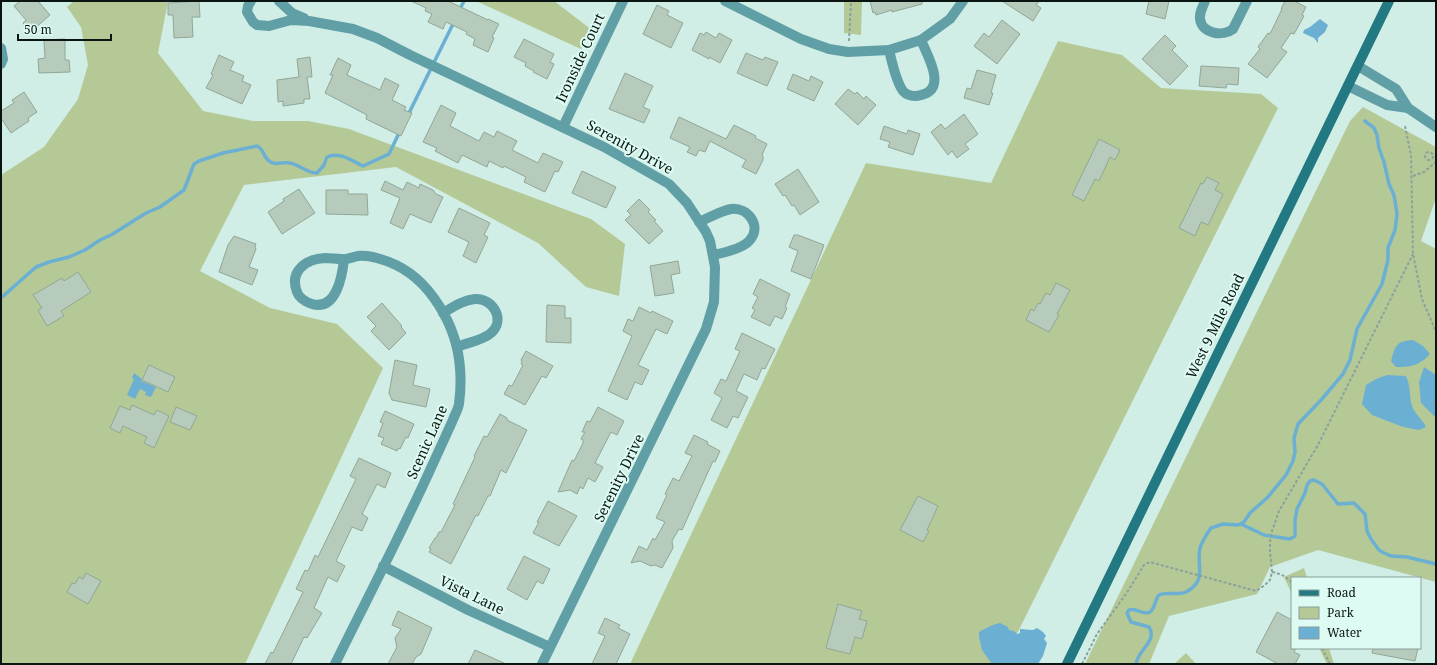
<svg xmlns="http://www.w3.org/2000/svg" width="1437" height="665" viewBox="0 0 1437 665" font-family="'Noto Serif',serif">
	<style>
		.green { fill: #b5c997 }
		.water { fill: #6bb0d3 }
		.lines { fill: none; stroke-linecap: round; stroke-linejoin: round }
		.stream { stroke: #6bb0d3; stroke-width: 3.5 }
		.building { fill: #b6cbbb; stroke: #91a696 }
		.path { stroke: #8aa19c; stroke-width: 2; stroke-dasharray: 3 2; stroke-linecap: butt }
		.street { stroke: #609fa6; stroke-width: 10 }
		.secondary { stroke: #227982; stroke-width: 10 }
		.labels { text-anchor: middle; stroke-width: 4; stroke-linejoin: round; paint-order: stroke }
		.street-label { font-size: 14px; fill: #0a1512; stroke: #ddfbf3 }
	</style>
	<rect width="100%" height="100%" fill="#d0ede6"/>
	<g class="green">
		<polygon points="74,1 168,1 158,53 203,111 253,121 308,121 349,129 591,219 625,244 619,296 586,287 538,243 396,167 244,185 200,271 270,308 337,324 383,368 245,664 1,664 1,175 44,147 78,99 88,65 81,27 67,7"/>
		<polygon points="476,1 554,1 592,30 581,49"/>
		<polygon points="844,1 862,1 861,35 844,33"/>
		<polygon points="1058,41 1122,55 1161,88 1261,94 1278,108 1002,664 630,664 866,163 991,183"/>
		<polygon points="1363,107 1436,147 1436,198 1421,241 1436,249 1436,582 1318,550 1270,567 1257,594 1169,616 1149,664 1085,664 1350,121"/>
		<polygon points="1304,568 1307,578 1292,578 1292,594 1284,577"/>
		<polygon points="1319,648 1329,648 1334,664 1327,664"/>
		<polygon points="1186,653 1196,664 1174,664"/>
	</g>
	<g class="water">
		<polygon points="1320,19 1328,25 1325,32 1318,38 1318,43 1314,38 1303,33 1304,30 1310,27"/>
		<path d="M1413 340 1423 346 1430 354C1419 366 1411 367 1396 367L1391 361C1395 345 1397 341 1413 340Z"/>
		<polygon points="1424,367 1436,375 1436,416 1435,417 1421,403 1419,382"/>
		<polygon points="134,373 142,379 141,381 156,387 151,397 145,395 146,392 140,389 135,399 127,395 134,379 132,378"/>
		<path d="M1387 375 1406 376C1411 386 1409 396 1412 406 1415 415 1422 418 1426 427L1419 430 1403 427 1372 415 1362 404 1366 385 1376 379Z"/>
		<path d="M1000 623 1008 627 1009 630 1014 631 1017 634 1020 633V629L1033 630 1037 628 1043 632 1046 636 1044 639 1047 643 1043 656 1038 664H992L982 650 979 637V632C986 628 993 624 1000 623Z"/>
	</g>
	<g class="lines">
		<g class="stream">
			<polyline points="459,11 464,1"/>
			<polyline points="408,115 454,22"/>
			<path d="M1 298 36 267 49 262 69 257 85 250 100 240 111 235 146 213 160 207 184 190 194 164 199 161 223 153 257 146C264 149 263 156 268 160 275 167 282 161 290 163 300 165 307 173 317 173L324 165 327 157C340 151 352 161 363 166L389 154 400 131"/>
			<polyline points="1241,524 1264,535 1290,539 1295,536 1295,520 1297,509 1305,493 1307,485 1310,481 1314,480 1322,484 1338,504 1354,503 1365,514 1367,531 1371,539 1379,550 1384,553 1391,556 1407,557 1436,564"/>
			<path d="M1136 664C1137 651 1158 641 1149 627L1131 622 1127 613 1129 610C1136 607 1144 616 1150 612 1155 609 1155 599 1159 595 1167 591 1177 596 1186 592 1208 580 1196 566 1200 548 1202 541 1207 534 1211 528L1223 524 1238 525 1244 522 1250 513 1268 497 1286 475 1293 461 1295 452 1294 438 1298 424 1322 399 1343 374 1350 360 1357 329 1382 284 1388 260V248L1395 230 1397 214 1394 195 1389 184 1384 162 1379 148 1377 135 1374 128 1365 121"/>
		</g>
	</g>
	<g class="building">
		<polygon points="20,1 38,1 50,15 33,30 29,30 23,23 26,20 14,6"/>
		<polygon points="199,1 200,17 192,17 193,37 174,38 173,15 168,15 168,3"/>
		<polygon points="411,1 448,1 488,20 488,19 499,24 492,37 494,38 488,52 473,45 475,39 466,34 467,32 446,22 443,29 428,22 432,14 425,11 426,8"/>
		<polygon points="870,1 922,1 922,4 892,12 892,10 876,15 875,12 873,13"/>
		<polygon points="1002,1 1039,1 1036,5 1041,8 1033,21"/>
		<polygon points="1149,1 1169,1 1165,19 1146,14"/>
		<polygon points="1285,1 1294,1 1306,7 1302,15 1304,16 1294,34 1291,33 1281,48 1287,52 1267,78 1248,64 1260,49 1258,47 1268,33 1270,34 1282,9 1281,9"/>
		<polygon points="657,5 669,11 667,15 683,23 671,48 643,34"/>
		<polygon points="1002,20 1020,34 997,64 974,46 984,33 989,37"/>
		<polygon points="706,32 716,38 719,33 732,40 720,63 709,57 709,59 692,50 700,33 704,35"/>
		<polygon points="1165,35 1176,46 1172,50 1188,66 1170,85 1142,59"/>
		<polygon points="65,39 65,60 69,60 70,72 39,73 38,59 45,58 44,40"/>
		<polygon points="524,39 554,54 550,62 554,64 547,79 533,72 534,71 525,66 526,63 514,57"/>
		<polygon points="746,53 763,60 765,57 778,62 767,86 737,73"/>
		<polygon points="219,55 234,62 230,70 244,76 242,81 251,85 242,104 206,88 213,75 211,74"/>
		<polygon points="310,57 312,77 307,77 310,99 304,99 304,103 283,106 283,101 278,102 277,80 299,77 297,59"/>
		<polygon points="338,58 351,65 347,75 380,90 385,78 399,85 392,100 406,107 404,110 412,113 401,136 366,119 367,115 325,93 333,75 330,75"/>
		<polygon points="1201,66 1239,68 1238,85 1227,84 1226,88 1199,86"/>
		<polygon points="977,70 996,75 991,93 993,93 989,105 964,98 967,88 971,89"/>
		<polygon points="625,73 653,86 643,107 650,110 644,123 609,109"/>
		<polygon points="793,74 809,81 811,76 823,82 814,101 787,89"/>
		<polygon points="848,89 855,94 857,92 864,99 866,96 876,105 858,125 835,104"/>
		<polygon points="24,92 37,112 28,118 29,121 11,133 1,118 1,111 14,103 12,100"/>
		<polygon points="441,105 456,113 450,126 479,141 484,132 494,137 497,131 517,141 512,150 538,163 543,153 563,162 558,172 555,171 545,192 524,182 526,177 504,166 503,168 489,161 487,167 462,155 458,163 435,151 437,148 423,142"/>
		<polygon points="964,114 978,134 965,144 969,149 957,158 952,151 948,155 931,132 941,124 945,129"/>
		<polygon points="679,117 726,139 734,125 756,136 755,138 767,144 762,155 763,156 763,160 756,174 742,167 746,160 710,141 705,152 699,150 696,156 687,152 690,147 670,138"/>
		<polygon points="884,126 907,134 908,130 920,134 913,155 888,147 890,142 880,139"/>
		<polygon points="1099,139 1120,150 1115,160 1110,157 1099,181 1095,179 1084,201 1072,195"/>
		<polygon points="798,169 819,202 800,215 794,205 792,206 785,195 783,196 775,184"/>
		<polygon points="582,171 616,187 606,208 572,193"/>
		<polygon points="1207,177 1219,183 1215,190 1223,194 1208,225 1201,222 1195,236 1179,228 1201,183 1203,184"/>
		<polygon points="385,181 403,190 407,182 419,188 420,184 433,190 436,194 443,197 431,223 410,214 403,229 390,223 400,198 381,190"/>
		<polygon points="299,189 315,213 282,234 268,212 284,201 283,199"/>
		<polygon points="326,190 348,190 348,194 367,194 368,215 326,214"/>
		<polygon points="639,199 650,210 648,212 656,220 654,221 663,231 649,244 625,220 631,215 627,211"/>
		<polygon points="459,208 490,223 484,235 488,237 476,263 463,256 469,242 448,232"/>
		<polygon points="794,235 798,235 824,245 811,279 791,271 798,251 789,247"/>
		<polygon points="234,236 256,244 255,247 256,249 249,267 258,270 252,285 219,272 228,245"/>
		<polygon points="678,261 680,273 671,275 674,293 655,296 650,266"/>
		<polygon points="78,272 91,292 61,311 64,316 47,326 38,310 42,308 33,295 62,278 64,281"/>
		<polygon points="760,279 790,294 785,307 787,308 782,319 775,316 770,326 751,317 755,310 752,308 758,297 753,294"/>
		<polygon points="1056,283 1070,290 1057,314 1059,315 1049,332 1026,320 1031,309 1034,311 1038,303 1040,304 1046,293 1050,295"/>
		<polygon points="382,303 402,326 401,327 406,333 389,350 371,331 376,326 367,317"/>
		<polygon points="547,305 565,306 565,318 571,318 571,343 546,342"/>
		<polygon points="639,307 651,313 652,311 673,321 667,334 656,329 638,365 649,370 642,385 635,382 627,400 608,391 632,336 623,331 628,319 633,321"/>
		<polygon points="742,333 775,349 765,369 762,368 757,380 744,374 736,391 748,397 738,418 733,416 727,428 711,420 722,398 714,393 721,379 726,381 740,351 735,349"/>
		<polygon points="526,351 553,366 546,378 542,376 525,405 504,394 509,385 512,386 523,365 521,364 522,362 521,360"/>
		<polygon points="395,360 417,365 413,385 430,389 426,407 392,400 389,393"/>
		<polygon points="149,365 175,377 168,392 142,380"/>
		<polygon points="132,405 154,415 157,410 169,416 154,448 144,443 147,437 123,426 120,433 110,428 120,406 130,410"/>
		<polygon points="176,407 197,416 190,430 170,422"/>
		<polygon points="598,407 624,421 617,435 611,432 595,463 603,467 595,482 588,478 583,489 580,487 577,494 570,490 558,492 572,460 574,461 583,443 583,440 581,439 585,432 582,432 587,421 590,422"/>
		<polygon points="385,411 414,424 408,438 406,437 400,449 398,448 397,451 381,444 384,438 378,436 383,423 380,422"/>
		<polygon points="500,414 507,418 507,420 527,430 506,473 501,470 490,496 488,496 478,516 476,515 451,564 429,552 431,549 429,548 435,538 436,538 439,532 441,532 455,505 453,504 475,457 474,456 484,436 487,437"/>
		<polygon points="694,435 708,442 707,444 720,451 715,462 713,461 682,530 679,529 672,541 673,548 662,568 655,565 651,566 640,561 631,563 639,546 647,550 653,538 655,540 665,522 656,518 667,495 665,494 673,478 679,481 692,456 685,453"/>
		<polygon points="359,458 391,473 385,488 377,484 362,514 368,518 362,531 352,527 336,561 345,566 337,582 328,577 314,608 322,613 307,638 304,637 291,664 265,664 271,652 273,653 303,592 296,589 305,570 308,571 315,555 318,557 356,479 350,476"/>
		<polygon points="918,496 938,506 927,530 929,531 923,542 900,530"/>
		<polygon points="548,501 577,516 559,546 533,533 539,522 537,522"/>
		<polygon points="524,556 550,569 543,584 537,581 527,600 507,589"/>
		<polygon points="86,573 101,581 88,604 67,592 72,583 75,584 79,577 83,579"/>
		<polygon points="838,604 862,611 859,619 867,621 862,639 855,637 850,654 826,648"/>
		<polygon points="398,611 432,628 421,654 416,657 412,664 388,664 397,647 395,638 401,629 392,625"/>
		<polygon points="1277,612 1292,620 1292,648 1296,648 1294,652 1300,655 1295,664 1278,664 1256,652"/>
		<polygon points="605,618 620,625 618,628 630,634 616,664 592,664 605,636 598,633"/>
		<polygon points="1373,648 1418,648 1415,661 1372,653"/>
		<polygon points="475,650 506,664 468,664"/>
	</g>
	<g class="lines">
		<g class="path">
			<polyline points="849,41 851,1"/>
			<polyline points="1405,126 1411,155 1413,254 1422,299 1436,332"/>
			<circle cx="1429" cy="156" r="4"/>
			<polyline points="1413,176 1424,172 1436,162"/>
			<path d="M1272 572C1281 574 1286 576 1292 583"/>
			<polyline points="1322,648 1330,664"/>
			<polyline points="1082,664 1097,634 1126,594 1144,565 1150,562 1256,591 1265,585 1270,580 1272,572 1270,552 1270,542 1271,534 1279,511 1318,445 1413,254"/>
		</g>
		<g class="street">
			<polyline points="251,1 248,6 247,12 253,22 257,25 269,26 291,20 309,21 353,29 377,38 410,55 604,147 669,184 687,203 706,232 710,241 715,267 714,302 706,329 542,664"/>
			<polyline points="279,1 292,13 304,18"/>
			<polyline points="725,1 801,39 829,49 848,52 889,50 921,40 950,19 963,1"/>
			<path d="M1205 1C1203 7 1199 12 1200 19 1202 34 1223 37 1233 29L1247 1"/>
			<polyline points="1,48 3,59 1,64"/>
			<path d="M889 50C892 62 896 82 903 91 907 96 915 97 921 95 948 89 927 55 921 40"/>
			<polyline points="1358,66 1396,89 1408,108 1436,127"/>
			<polyline points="1348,86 1387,105 1408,108"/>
			<polyline points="563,127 623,1"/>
			<path d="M699 222C709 218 720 211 731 209 748 207 762 226 750 240 744 248 723 253 713 255"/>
			<path d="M443 313C453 307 463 300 475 299 493 298 506 320 491 333 482 341 468 342 457 347"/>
			<polyline points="383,566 468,610 550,647"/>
			<path d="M335 664C367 599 401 534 431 468 438 453 445 437 452 422 454 416 458 410 459 404 463 373 459 341 444 314 433 294 417 275 396 265 385 260 370 255 358 256 352 257 347 260 342 259 336 259 331 258 325 258 306 259 289 271 297 292 299 298 306 302 312 304 336 311 342 277 344 260"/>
		</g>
		<polyline class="secondary" points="1067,664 1389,1"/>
	</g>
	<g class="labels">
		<g class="street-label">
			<text transform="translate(580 58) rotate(-65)" y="5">Ironside Court</text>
			<text transform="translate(630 147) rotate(29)" y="5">Serenity Drive</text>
			<text transform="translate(1215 326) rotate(-64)" y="5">West 9 Mile Road</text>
			<text transform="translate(427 442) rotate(-66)" y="5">Scenic Lane</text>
			<text transform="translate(619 478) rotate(-64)" y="5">Serenity Drive</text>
			<text transform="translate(472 595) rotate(26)" y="5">Vista Lane</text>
		</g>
	</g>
	<rect width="1437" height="665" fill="none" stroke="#0a1512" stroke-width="4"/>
	<rect x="1291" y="577" width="130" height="72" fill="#ddfbf3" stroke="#899f99"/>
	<rect x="1299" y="590" width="20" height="6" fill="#227982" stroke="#899f99"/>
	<text x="1327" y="597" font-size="12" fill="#0a1512">Road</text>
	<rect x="1299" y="607" width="20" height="12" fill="#b5c997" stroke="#899f99"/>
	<text x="1327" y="617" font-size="12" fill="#0a1512">Park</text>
	<rect x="1299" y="627" width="20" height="12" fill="#6bb0d3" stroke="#899f99"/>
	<text x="1327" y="637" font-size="12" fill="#0a1512">Water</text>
	<path d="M18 34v6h93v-6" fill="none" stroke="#0a1512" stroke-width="2"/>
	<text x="24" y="34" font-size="12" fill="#0a1512" stroke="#ddfbf3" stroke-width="3" paint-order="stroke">50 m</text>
</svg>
